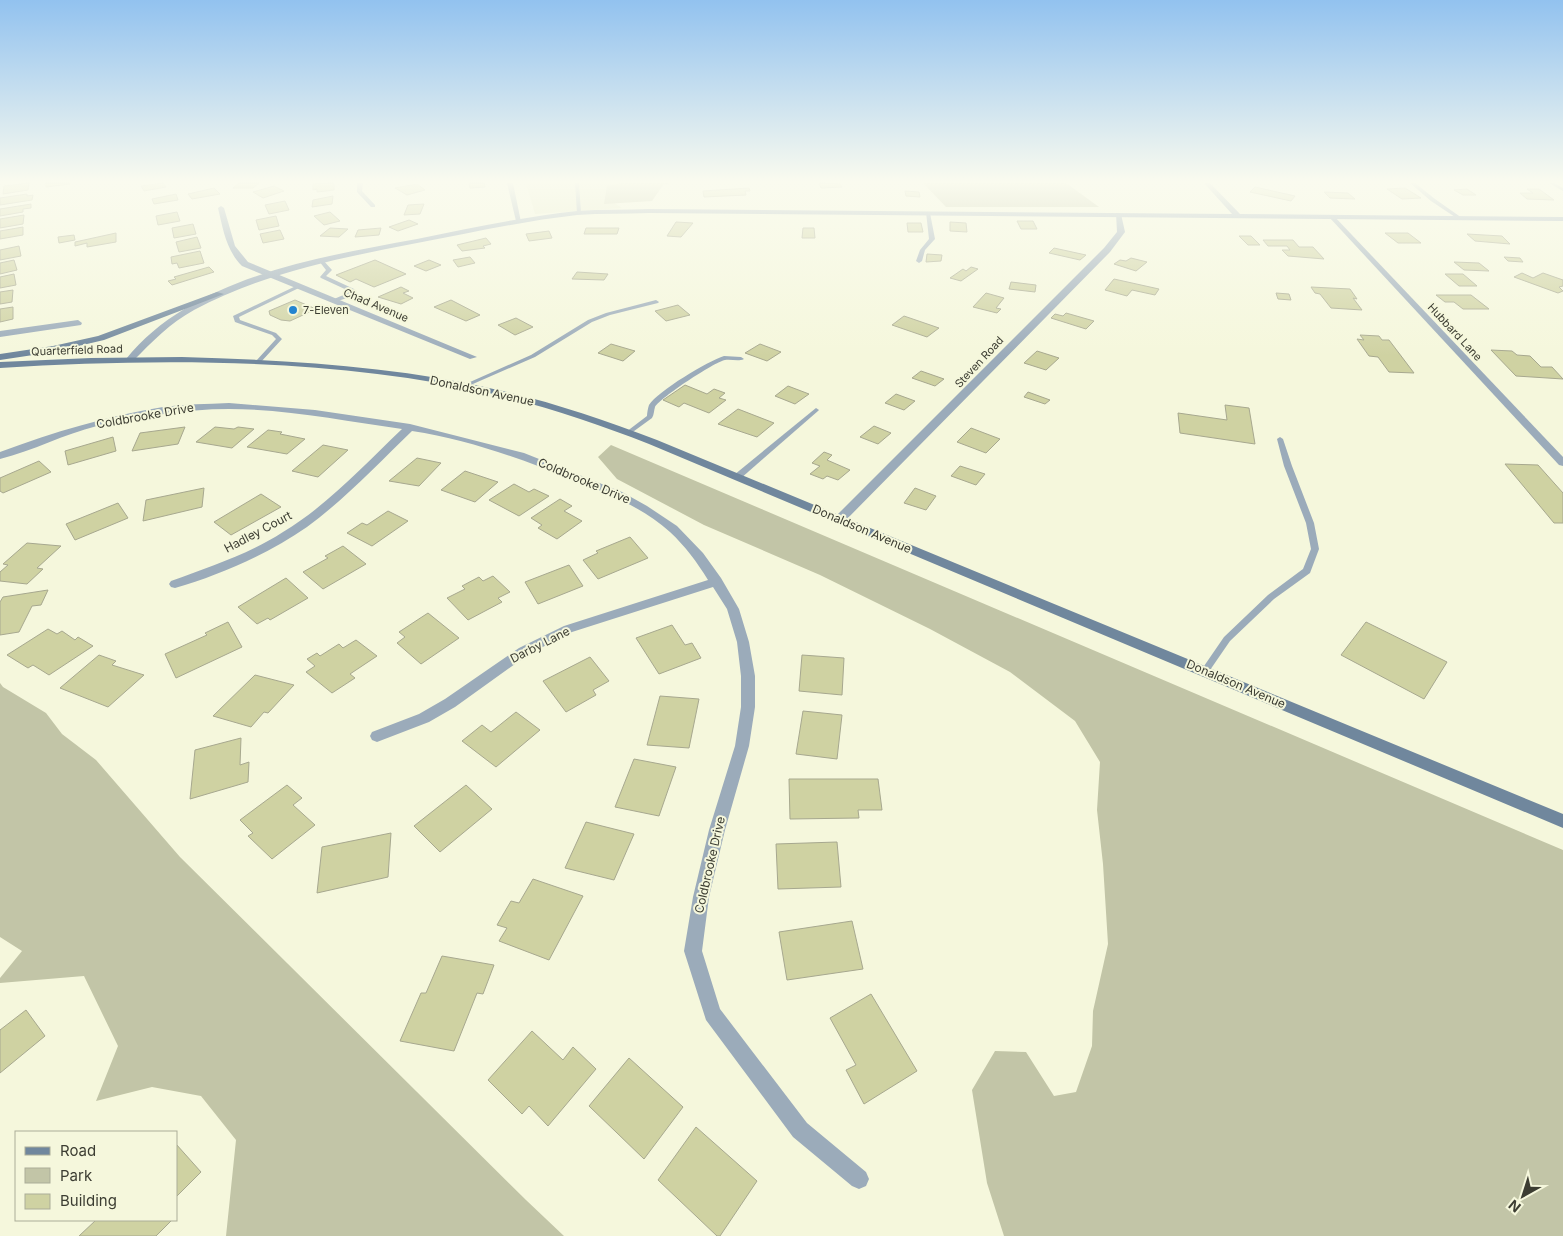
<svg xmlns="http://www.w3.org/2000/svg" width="1563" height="1236" viewBox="0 0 1563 1236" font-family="Inter,sans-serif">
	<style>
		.built { fill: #e7eac9 }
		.green { fill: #c2c5a7 }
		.building { fill: #cfd2a2; stroke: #a7a88f }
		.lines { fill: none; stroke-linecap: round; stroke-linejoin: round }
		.service { fill: #9babba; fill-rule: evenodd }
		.minor { fill: #9babba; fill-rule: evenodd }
		.tertiary { fill: #9babba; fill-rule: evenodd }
		.secondary { fill: #70879d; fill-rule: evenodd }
		.poi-dot { fill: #2484d0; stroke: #f5f7dc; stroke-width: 2 }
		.labels { text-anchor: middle; stroke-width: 4; stroke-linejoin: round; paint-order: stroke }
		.far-street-label { font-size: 11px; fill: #3c3d32; stroke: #f5f7dc }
		.far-poi-label { font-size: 11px; fill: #3c3d32; stroke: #f5f7dc; text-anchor: start }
		.street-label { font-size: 12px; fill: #3c3d32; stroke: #f5f7dc }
	</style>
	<rect width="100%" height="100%" fill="#f5f7dc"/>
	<polygon class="built" points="526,183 669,183 607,198 622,208 535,214"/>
	<g class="green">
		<polygon points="622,183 672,183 663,185 652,201 604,204 607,186"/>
		<polygon points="923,183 1066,183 1099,207 946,207"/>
		<polygon points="611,445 1563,850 1563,1236 1004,1236 987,1183 972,1090 995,1051 1026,1052 1054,1096 1076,1092 1092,1046 1093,1011 1108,944 1103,864 1097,810 1100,762 1075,721 1010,672 930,629 820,575 704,525 617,479 598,457"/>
		<polygon points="0,683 3,687 46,713 62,734 96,760 180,857 526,1200 564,1236 226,1236 236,1140 201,1096 152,1087 96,1101 118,1046 84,976 0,983 0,978 22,951 0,937"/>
	</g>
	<g class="building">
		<polygon points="29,183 28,190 3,194 4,186"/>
		<polygon points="46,183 70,183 70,184 46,187"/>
		<polygon points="163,183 166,187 144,191 141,186"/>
		<polygon points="239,183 259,183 253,188 233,188"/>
		<polygon points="334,183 334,190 317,192 317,189 313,190 313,184"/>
		<polygon points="469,183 484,183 485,187 470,188"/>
		<polygon points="819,183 840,184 842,187 821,188"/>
		<polygon points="417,184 425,190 407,195 395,188"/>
		<polygon points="274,186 284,191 263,198 253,192"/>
		<polygon points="1255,187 1295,196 1291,201 1250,192"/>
		<polygon points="214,188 220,194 192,199 188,194"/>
		<polygon points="749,188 750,191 745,191 746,195 704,197 703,191"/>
		<polygon points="1405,188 1421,198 1402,199 1387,189"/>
		<polygon points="1467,189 1476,195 1463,195 1454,190"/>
		<polygon points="1527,189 1539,189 1554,200 1527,199 1520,193 1533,193"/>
		<polygon points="905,191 919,192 920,197 906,196"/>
		<polygon points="1324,192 1348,193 1355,199 1330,198"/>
		<polygon points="27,194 27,196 33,195 32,200 0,205 0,198"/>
		<polygon points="176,194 178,200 154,204 152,199"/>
		<polygon points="333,196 332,204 312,207 313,200"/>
		<polygon points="285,201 289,210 269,214 265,205"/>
		<polygon points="31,204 31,208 23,209 23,212 0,216 0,209"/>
		<polygon points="424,204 420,214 404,215 408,205"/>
		<polygon points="177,212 180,221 158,225 156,216"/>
		<polygon points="330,212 340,221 324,225 314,216"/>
		<polygon points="24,215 23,224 0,228 0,219"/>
		<polygon points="276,216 279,226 259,230 256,220"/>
		<polygon points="409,220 418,224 398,231 389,227"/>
		<polygon points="1017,221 1033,221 1037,229 1021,229"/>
		<polygon points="676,222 693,223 681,237 667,236"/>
		<polygon points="950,222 966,223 967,232 950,231"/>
		<polygon points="907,223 921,223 923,232 908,232"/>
		<polygon points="193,224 196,234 174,238 172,228"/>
		<polygon points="23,227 23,235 0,239 0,231"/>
		<polygon points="330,228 348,229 339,237 320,236"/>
		<polygon points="381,228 379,235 355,237 358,230"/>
		<polygon points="586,228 619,228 617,234 584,234"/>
		<polygon points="803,228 814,228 815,238 802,238"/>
		<polygon points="280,230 284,239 263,243 260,234"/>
		<polygon points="549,231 552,238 529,241 526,234"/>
		<polygon points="116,233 116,242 87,247 87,243 75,246 75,242"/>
		<polygon points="1385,233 1408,233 1421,243 1398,243"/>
		<polygon points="1467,234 1502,236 1510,244 1475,241"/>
		<polygon points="74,235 75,240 59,243 58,237"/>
		<polygon points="1239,236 1251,236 1260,245 1248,245"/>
		<polygon points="197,237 201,248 179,252 176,242"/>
		<polygon points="486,238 491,244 483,246 485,248 462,251 457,245"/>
		<polygon points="1263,240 1293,240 1299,247 1313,247 1324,259 1288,256 1282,250 1290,250 1287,246 1268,246"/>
		<polygon points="19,246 21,256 0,260 0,250"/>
		<polygon points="1054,248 1086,255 1080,260 1049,253"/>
		<polygon points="200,251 204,263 179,268 177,263 172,264 171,257"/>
		<polygon points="927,254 942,255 941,261 926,262"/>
		<polygon points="470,257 475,263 458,267 453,260"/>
		<polygon points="1504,257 1520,258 1523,262 1508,261"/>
		<polygon points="1131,258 1147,262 1136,271 1114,264 1120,260 1126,261"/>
		<polygon points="14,260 17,270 0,274 0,263"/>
		<polygon points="375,260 406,274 374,287 356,279 350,282 336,275"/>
		<polygon points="429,260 441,265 426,271 414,266"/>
		<polygon points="1454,262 1479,263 1489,271 1464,270"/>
		<polygon points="209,267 214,272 172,285 168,281 176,279 174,277"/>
		<polygon points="971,267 978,269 961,281 950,278 963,269 966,271"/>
		<polygon points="577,272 608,274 604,280 572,279"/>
		<polygon points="1522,273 1533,278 1543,273 1563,280 1563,286 1559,287 1563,291 1558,293 1514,277"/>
		<polygon points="14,274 16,285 0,288 0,277"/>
		<polygon points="1445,274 1463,274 1477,286 1459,286"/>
		<polygon points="1114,279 1159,289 1155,295 1132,290 1127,296 1105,290"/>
		<polygon points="1011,282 1036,285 1035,292 1009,289"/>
		<polygon points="401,287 409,291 403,293 413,298 401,304 378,297"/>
		<polygon points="1311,287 1350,289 1357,299 1353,298 1362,310 1331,308 1320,294 1315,293"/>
		<polygon points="13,290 12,302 0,304 0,292"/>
		<polygon points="986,293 1004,298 996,308 1001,309 997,313 973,307"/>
		<polygon points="1276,293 1289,294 1291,300 1278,299"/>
		<polygon points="1436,295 1471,295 1489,309 1463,309 1454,302 1445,302"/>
		<polygon points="295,300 316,309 290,321 281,320 270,315 269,311"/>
		<polygon points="451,300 480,315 466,321 434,307"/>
		<polygon points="678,305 690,315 666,321 655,311"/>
		<polygon points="13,307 13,319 0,322 0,309"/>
		<polygon points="1066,313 1094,321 1086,329 1051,318 1055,314 1063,316"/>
		<polygon points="904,316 939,328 927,337 892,325"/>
		<polygon points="516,318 533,327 515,335 498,325"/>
		<polygon points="1360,335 1379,336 1382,340 1389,340 1414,373 1389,372 1378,357 1369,356 1357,339 1364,340"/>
		<polygon points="611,344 635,351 623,361 598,353"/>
		<polygon points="760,344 781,352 767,361 745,353"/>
		<polygon points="1491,350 1512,351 1517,355 1530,356 1541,367 1552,367 1563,379 1516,376"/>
		<polygon points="1037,351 1059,358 1046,370 1024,363"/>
		<polygon points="921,371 944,379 935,386 912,378"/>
		<polygon points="685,385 707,394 714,389 725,393 719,398 726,400 709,413 684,403 679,407 663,400"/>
		<polygon points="788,386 809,394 795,404 775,396"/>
		<polygon points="1028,392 1050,400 1045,404 1024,397"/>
		<polygon points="896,394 915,401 904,410 885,403"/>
		<polygon points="1225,405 1249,408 1255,444 1180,433 1178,413 1227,420"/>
		<polygon points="738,409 774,423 757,437 718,424"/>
		<polygon points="874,426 891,433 878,444 860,437"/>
		<polygon points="185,427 178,444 132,451 140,433"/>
		<polygon points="215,427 234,429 238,427 254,429 232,448 196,442"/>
		<polygon points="971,428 1000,439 986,453 957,442"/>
		<polygon points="268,430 282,432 280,434 305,439 287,454 247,447"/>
		<polygon points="113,437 116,451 68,465 65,451"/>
		<polygon points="323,445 348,450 318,477 292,471"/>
		<polygon points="824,452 832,455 827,460 850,470 838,480 827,476 823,479 810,474 820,466 812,463"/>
		<polygon points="417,458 441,463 419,486 389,481"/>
		<polygon points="39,461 51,472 3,493 0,491 0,478"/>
		<polygon points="1505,464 1538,465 1563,493 1563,523 1554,523"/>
		<polygon points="960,466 985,474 976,485 951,476"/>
		<polygon points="465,471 498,482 475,502 441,490"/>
		<polygon points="514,484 529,492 534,489 549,496 519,516 489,500"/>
		<polygon points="204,488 202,507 143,521 146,500"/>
		<polygon points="915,488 936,496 926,510 904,503"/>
		<polygon points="261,494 281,507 231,535 214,522"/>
		<polygon points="560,499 572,506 564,511 582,521 557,539 538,528 542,525 531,518"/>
		<polygon points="118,503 128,518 75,540 66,524"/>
		<polygon points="388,511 408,521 372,546 347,533 362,523 367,525"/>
		<polygon points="630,537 648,558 598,579 583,560 598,553 596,551"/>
		<polygon points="27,543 61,546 37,568 43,569 27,584 0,581 0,572 8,565 3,564"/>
		<polygon points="343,546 366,564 323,589 303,572 328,558 325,556"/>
		<polygon points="569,565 583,586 538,604 525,582"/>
		<polygon points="493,576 510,592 498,598 502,602 468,620 447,598 465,589 462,586 479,577 483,581"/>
		<polygon points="286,578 308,598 270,620 268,618 257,624 238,607"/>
		<polygon points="48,590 41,605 32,606 19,632 0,635 0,602 3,597"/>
		<polygon points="428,613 459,638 421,664 397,643 405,637 399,632"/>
		<polygon points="228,622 242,647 176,678 165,654 207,635 205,633"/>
		<polygon points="1366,622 1447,662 1424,699 1341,655"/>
		<polygon points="672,625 685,645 692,643 701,658 659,674 636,638"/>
		<polygon points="48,629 57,634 62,631 75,640 78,637 93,646 49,675 33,665 28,668 7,655"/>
		<polygon points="356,640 377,656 350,674 355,678 332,693 306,672 315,666 307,659 317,653 320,656 339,644 343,648"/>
		<polygon points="99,655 116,661 112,665 144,675 108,707 60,688"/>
		<polygon points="802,655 844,658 842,695 799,691"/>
		<polygon points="590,657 609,681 593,690 596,695 566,712 543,681"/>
		<polygon points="255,675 294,685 268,713 264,712 251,727 213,716"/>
		<polygon points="660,696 699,699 689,748 647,745"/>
		<polygon points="803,711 842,715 837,759 796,754"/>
		<polygon points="516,712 540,730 496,767 462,741 482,725 491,732"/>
		<polygon points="241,738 240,765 249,762 248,782 190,799 195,750"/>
		<polygon points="634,759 676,767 659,816 615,807"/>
		<polygon points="789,779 878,779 882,810 858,810 859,818 790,819"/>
		<polygon points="287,785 302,798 293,805 315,825 272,859 248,836 253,833 240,820"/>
		<polygon points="466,785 492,809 440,852 414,826"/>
		<polygon points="586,822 634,834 614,880 565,868"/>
		<polygon points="391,833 388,877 317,893 322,847"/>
		<polygon points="837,842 841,887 778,889 776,844"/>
		<polygon points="533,879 583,896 549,960 499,941 507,928 497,925 511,901 519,903"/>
		<polygon points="852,921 863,969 787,980 779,932"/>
		<polygon points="442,956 494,965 483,994 477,993 454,1051 400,1041 421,993 426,993"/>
		<polygon points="871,994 917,1071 864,1104 846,1070 856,1065 830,1018"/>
		<polygon points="26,1010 45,1036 0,1073 0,1030"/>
		<polygon points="532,1031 563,1060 573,1047 596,1069 548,1126 529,1106 522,1114 488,1080"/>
		<polygon points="629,1058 683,1107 644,1159 589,1106"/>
		<polygon points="696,1127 757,1181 720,1236 717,1236 658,1180"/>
		<polygon points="176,1144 201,1172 176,1197"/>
		<polygon points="96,1220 172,1220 156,1236 79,1236"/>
	</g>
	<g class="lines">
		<g class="service">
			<polygon points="575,183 579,183 581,213 579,214 577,213"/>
			<polygon points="1410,183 1415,183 1435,199 1462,218 1458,219 1431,201"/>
			<polygon points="1549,183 1554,183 1563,188 1563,191"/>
			<polygon points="926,212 930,213 935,239 925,250 922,261 919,263 916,261 920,250 929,239"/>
			<path d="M322 259 332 270 326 276 354 289 355 290C351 297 342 301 334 301V299L348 293 349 291 321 278 320 277 326 270 319 261Z"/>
			<polygon points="298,285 303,286 239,317 240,320 276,333 282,339 260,363 256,363 256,361 276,339 272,335 235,322 233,316"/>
			<polygon points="656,300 659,302 658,303 610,315 592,322 535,357 466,387 462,387 461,386 531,355 588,320 606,313"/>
			<path d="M724 356 741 357 744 359C738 362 732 359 725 360 714 362 660 398 655 407 654 410 654 415 652 418L630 434H626V432L647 416C647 413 648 408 649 405 658 391 708 361 724 356Z"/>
			<polygon points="816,408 819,410 818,411 740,479 734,479 734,475"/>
			<polygon points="1280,437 1283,439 1292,466 1314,523 1319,549 1310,573 1274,599 1230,641 1208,673 1202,673 1200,671 1202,669 1224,637 1268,595 1303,569 1311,549 1306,523 1284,466 1277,439"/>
		</g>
		<g class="minor">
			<polygon points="357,183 363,183 362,191 375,205 375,207 371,207 357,192"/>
			<polygon points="507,183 513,183 521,222 516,221"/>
			<path d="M221 206 224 208 235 246 248 262 477 357 470 359 242 266C226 250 223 229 218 208Z"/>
			<polygon points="1116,213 1121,214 1125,232 1110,252 844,522 836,522 834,519 836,516 1104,248 1117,232"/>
			<polygon points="1329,215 1333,215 1563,457 1563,466 1559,465 1329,217"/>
			<polygon points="78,320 82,323 81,325 0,337 0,331"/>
			<path d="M229 403 315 410 410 424 524 453 622 492 647 506 677 526 703 553 721 578 739 609 749 642 755 676V707L749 746 725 830 709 897 702 951 720 1009 807 1123 866 1172 869 1179 866 1186 859 1189 852 1186 793 1137 706 1020 684 951 693 897 709 830 735 746 741 707V676L737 642 727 609 713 587 572 632 529 654 455 707 429 722 377 742 372 740 370 736 372 732 419 714 445 699 519 648 564 626 708 580C697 562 685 546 670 532 641 506 604 492 569 478 518 458 466 439 412 431 378 464 345 499 307 527 268 554 220 575 175 588L171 587 169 584 171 581C209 567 249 554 283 532 328 505 364 465 402 429 345 421 286 409 229 409 184 409 140 417 97 426 64 434 33 451 0 459V452C54 432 107 416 163 407 185 404 207 404 229 403Z"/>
		</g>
		<path class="tertiary" d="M1204 183H1210L1240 214 1563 217V221L649 213C625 214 601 213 577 215 523 221 470 233 417 243 340 258 263 273 194 310 170 323 152 342 133 361L126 359C192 277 319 257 417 239 470 228 523 217 577 211 601 209 625 210 649 209L1232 214Z"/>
		<g class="secondary">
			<polygon points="217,292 224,294 104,340 53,352 0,360 0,354 53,346 98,336"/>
			<path d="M182 357C287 360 395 366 498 390 552 402 604 420 657 440L1563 814V828L649 444C600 425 550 408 498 395 337 358 164 358 0 368V362L91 358Z"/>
		</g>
	</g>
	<linearGradient id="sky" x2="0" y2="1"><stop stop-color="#92c2ef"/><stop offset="0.51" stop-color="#fafbef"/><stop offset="1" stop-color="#fafbef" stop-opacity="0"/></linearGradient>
	<rect width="1563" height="356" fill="url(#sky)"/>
	<circle class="poi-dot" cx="293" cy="310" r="5"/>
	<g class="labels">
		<g class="far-street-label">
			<text transform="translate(376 305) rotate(23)" y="4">Chad Avenue</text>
			<text transform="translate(1455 332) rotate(47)" y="4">Hubbard Lane</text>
			<text transform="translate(77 350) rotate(-2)" y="4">Quarterfield Road</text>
			<text transform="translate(979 362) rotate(-47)" y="4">Steven Road</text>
		</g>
		<g class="far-poi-label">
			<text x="303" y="314">7-Eleven</text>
		</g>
		<g class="street-label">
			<text transform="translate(482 391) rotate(12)" y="4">Donaldson Avenue</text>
			<text transform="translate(145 416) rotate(-10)" y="4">Coldbrooke Drive</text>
			<text transform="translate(584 481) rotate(23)" y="4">Coldbrooke Drive</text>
			<text transform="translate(862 529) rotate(23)" y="4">Donaldson Avenue</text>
			<text transform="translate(258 532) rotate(-28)" y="4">Hadley Court</text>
			<text transform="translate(540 645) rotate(-27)" y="4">Darby Lane</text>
			<text transform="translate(1236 684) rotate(23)" y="4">Donaldson Avenue</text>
			<text transform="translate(710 865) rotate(-77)" y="4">Coldbrooke Drive</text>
		</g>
	</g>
	<rect x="15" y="1131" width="162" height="90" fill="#f5f7dc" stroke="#abad98"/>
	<rect x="25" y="1147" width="25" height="8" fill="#70879d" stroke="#abad98"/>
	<text x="60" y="1156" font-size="15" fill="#3c3d32">Road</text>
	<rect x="25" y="1168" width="25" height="15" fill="#c2c5a7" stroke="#abad98"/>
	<text x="60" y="1181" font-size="15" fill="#3c3d32">Park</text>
	<rect x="25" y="1194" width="25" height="15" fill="#cfd2a2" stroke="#abad98"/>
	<text x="60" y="1206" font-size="15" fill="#3c3d32">Building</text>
	<g transform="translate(1523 1196) rotate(219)" stroke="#f5f7dc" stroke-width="4" paint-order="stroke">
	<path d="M0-4L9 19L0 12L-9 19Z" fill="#3c3d32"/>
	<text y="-8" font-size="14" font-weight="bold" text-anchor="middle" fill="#3c3d32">N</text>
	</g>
</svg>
